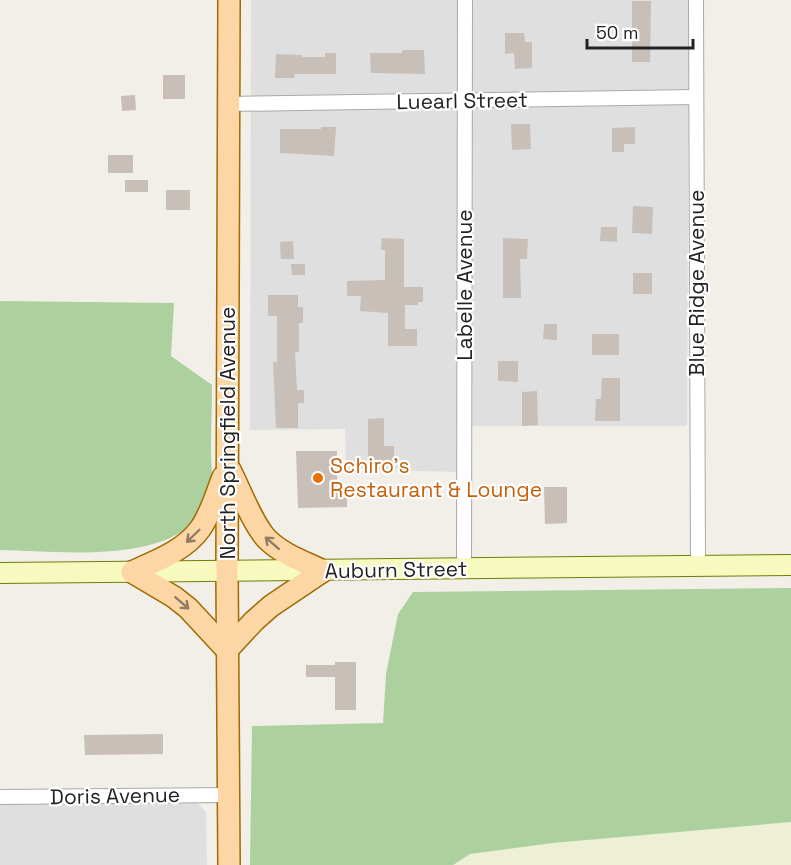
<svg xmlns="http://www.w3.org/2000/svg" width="791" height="865" viewBox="0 0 791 865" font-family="'Space Grotesk',sans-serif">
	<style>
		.residential { fill: #e0dfdf }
		.farmland { fill: #eef0d5 }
		.forest { fill: #add19e }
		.building { fill: #c7bfb8 }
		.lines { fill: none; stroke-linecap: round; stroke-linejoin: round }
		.street-casing { stroke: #a9a9a9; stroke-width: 16 }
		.secondary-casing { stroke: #707d05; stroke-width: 22 }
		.primary-casing { stroke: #a06b00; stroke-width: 24 }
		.street { stroke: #fff; stroke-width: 14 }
		.secondary { stroke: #f7fabf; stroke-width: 20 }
		.primary { stroke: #fcd6a4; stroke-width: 21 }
		.oneway { stroke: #8f7c63 }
		.food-dot { fill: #e8710a; stroke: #fff; stroke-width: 2 }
		.labels { text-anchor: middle; stroke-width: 4.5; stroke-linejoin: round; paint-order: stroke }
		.street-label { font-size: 21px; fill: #222; stroke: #fff }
		.food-label { font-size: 21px; fill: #c56008; stroke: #fff; text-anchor: start }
	</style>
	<rect width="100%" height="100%" fill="#f2efe9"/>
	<g class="residential">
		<polygon points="251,0 689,0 687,426 456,426 456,472 346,469 345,429 250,430"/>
		<polygon points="0,799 195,800 206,812 207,865 0,865"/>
	</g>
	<polygon class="farmland" points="791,822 791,865 453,865 470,854 553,843"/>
	<g class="forest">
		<path d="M0 301 174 303 171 356 212 385C212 406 211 428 211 449 211 460 213 472 210 482 208 495 201 514 192 523 152 563 53 551 0 550Z"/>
		<polygon points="791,588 791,822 553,843 470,854 453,865 250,865 252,726 383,723 386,674 398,614 413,592"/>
	</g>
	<g class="building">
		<polygon points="632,1 651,1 650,62 632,62"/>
		<polygon points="505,33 524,33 525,42 532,42 532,68 515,69 514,53 505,54"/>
		<polygon points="402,50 424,50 425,74 371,73 370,53 402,53"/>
		<polygon points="325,53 336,53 336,74 295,74 294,78 275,78 276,54 302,55 302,57 325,57"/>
		<rect x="163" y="75" width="22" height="24"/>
		<polygon points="135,95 136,110 122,111 121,96"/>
		<polygon points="511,124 530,124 531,149 512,150"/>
		<polygon points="321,127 336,127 334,156 280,153 280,129 321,129"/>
		<polygon points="635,127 635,144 624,144 624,152 612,152 612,128"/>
		<rect x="108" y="155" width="25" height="18"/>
		<rect x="125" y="180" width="23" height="12"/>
		<rect x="166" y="190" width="24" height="20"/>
		<polygon points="633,206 653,207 652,234 632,233"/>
		<polygon points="601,227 617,227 617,242 600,241"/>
		<polygon points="382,238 404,239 404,287 423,287 423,302 418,302 418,305 405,305 405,329 417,329 417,346 388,346 388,313 360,311 361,296 347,296 347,281 385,280 385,250 381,250"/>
		<polygon points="503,238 528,239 527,259 520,259 521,298 503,298"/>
		<polygon points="293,241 294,259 281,259 280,242"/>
		<polygon points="291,264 305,264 305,275 292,275"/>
		<rect x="633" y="273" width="19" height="21"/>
		<polygon points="268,295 298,295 298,307 303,307 303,323 299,323 299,352 295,352 297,390 304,390 304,403 298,403 298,428 276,428 273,362 277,362 277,316 268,316"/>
		<polygon points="544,324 557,324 557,340 543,339"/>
		<rect x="592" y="334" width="27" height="21"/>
		<polygon points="498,361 518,361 518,382 498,381"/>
		<polygon points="602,378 620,378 620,421 595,421 596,399 601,399"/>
		<polygon points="537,391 538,425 522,426 522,392"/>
		<polygon points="384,418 384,446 394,446 394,465 368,466 368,419"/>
		<polygon points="296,451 337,451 337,488 347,488 347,507 298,508"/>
		<polygon points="544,487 567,487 567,523 545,524"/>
		<polygon points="335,662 356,662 356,710 335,710 335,677 306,677 306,665 335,665"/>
		<polygon points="163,734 163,754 85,755 84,735"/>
	</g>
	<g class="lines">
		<defs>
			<g id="street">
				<polyline points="696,0 698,566"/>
				<polyline points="229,104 696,97"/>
				<polyline points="464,569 465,0"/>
				<polyline points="0,797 229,795"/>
			</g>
			<polyline id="secondary" points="0,573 791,565"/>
			<g id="primary">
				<path d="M230 470C240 489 254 528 269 541 284 555 305 562 323 571"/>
				<polyline points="132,572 174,597 188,608 227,650 254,621 271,606 323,571"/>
				<path d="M132 572C156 561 184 551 200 529 211 514 216 494 223 477"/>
				<polyline points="229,865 227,572 229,0"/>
			</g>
		</defs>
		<use href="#street" class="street-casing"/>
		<use href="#secondary" class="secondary-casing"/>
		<use href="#primary" class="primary-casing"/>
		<use href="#street" class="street"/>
		<use href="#secondary" class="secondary"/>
		<use href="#primary" class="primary"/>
	</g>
	<defs><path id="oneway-shaft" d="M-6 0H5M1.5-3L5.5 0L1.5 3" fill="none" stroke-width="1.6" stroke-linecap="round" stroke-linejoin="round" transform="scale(1.5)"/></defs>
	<g class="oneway">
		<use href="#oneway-shaft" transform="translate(193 536) rotate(136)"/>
		<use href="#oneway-shaft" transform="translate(272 543) rotate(-139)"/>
		<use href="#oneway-shaft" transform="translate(182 603) rotate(41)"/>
	</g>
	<circle class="food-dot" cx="318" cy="478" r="6"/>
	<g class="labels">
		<g class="street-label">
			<text transform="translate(462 101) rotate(-1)" y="7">Luearl Street</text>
			<text transform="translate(697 283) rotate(-90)" y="7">Blue Ridge Avenue</text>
			<text transform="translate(465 285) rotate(-90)" y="7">Labelle Avenue</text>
			<text transform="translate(228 433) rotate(-90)" y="7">North Springfield Avenue</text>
			<text transform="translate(396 570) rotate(-1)" y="7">Auburn Street</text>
			<text transform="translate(115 796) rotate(-1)" y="7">Doris Avenue</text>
		</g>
		<g class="food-label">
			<text x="330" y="473">Schiro's<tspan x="330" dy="24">Restaurant &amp; Lounge</tspan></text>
		</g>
	</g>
	<path d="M587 39v9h106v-9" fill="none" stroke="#222222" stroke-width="3"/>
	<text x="596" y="39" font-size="18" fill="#222222" stroke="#ffffff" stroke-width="4.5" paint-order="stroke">50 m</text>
</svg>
